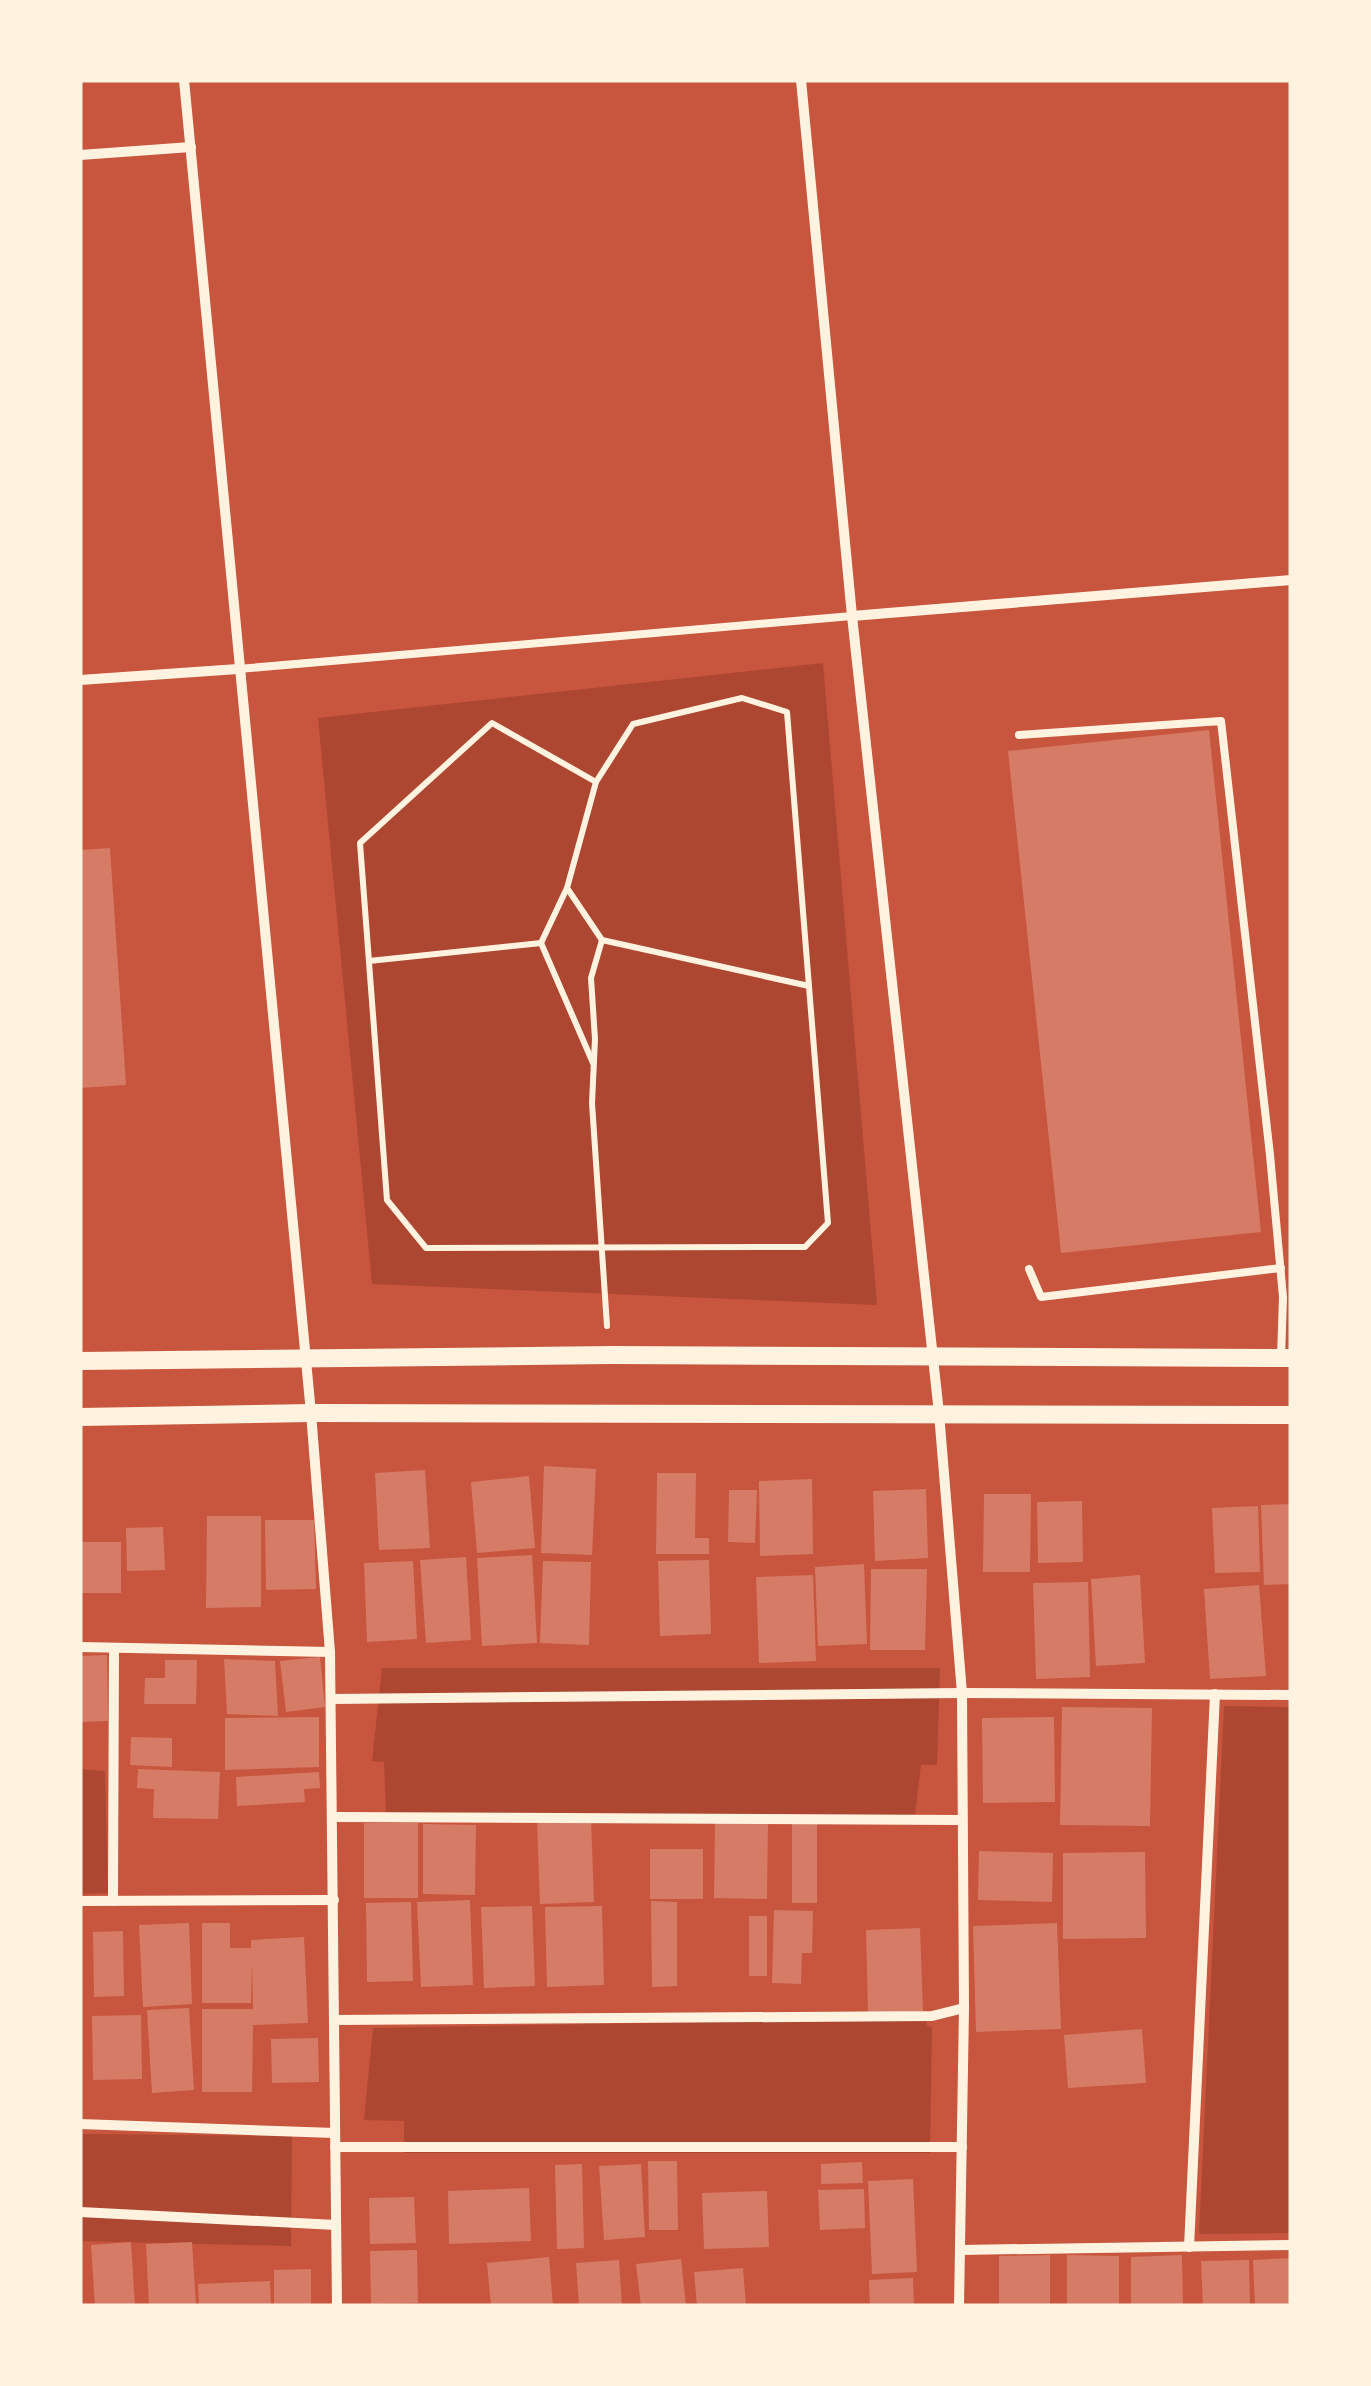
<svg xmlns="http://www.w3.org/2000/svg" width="1371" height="2386" viewBox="0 0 1371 2386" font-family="Mulish,sans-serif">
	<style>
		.green { fill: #ae4732 }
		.building { fill: #d67c66 }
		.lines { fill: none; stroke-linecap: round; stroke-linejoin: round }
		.path { stroke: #fff3e0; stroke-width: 6 }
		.service { stroke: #fff3e0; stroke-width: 8 }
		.minor { stroke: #fff3e0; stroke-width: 10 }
		.tertiary { stroke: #fff3e0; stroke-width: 18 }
	</style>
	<rect width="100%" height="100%" fill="#c8553d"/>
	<g class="green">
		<polygon points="823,663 877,1305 372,1284 318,718"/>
		<polygon points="382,1668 940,1668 937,1765 921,1765 915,1815 386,1813 384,1762 372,1761"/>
		<polygon points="1224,1706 1291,1707 1291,2233 1199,2234"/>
		<polygon points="80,1769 105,1771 108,1893 80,1894"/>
		<polygon points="926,2018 927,2026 932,2027 930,2153 404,2153 404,2121 364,2120 373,2028"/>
		<polygon points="80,2134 292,2136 291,2246 80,2241"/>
	</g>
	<g class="building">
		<polygon points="1209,730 1261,1232 1061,1253 1008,751"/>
		<polygon points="110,848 126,1085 80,1088 80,850"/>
		<polygon points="544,1466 596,1469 592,1555 541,1553"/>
		<polygon points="425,1470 430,1548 379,1550 375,1473"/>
		<polygon points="657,1473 696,1473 695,1538 709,1538 709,1554 656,1554"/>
		<polygon points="529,1476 535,1548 477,1553 471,1482"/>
		<polygon points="812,1479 813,1554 760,1556 759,1481"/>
		<polygon points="926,1489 928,1558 875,1561 873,1491"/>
		<polygon points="729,1490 757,1490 755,1543 728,1542"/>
		<polygon points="984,1494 1031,1494 1030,1572 983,1572"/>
		<polygon points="1082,1501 1083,1562 1038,1563 1037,1502"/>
		<polygon points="1291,1504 1291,1584 1264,1585 1261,1505"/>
		<polygon points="1258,1506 1260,1572 1215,1573 1212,1508"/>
		<polygon points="207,1516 261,1516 261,1607 206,1608"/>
		<polygon points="265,1520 314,1520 316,1589 266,1590"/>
		<polygon points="163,1527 165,1570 127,1571 126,1528"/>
		<rect x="80" y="1542" width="41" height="51"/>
		<polygon points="532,1555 537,1643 482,1646 477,1558"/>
		<polygon points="466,1557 471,1640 426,1643 420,1560"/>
		<polygon points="709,1560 711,1634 660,1636 658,1561"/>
		<polygon points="413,1561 417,1639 367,1642 364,1563"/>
		<polygon points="543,1561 591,1562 589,1645 540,1643"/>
		<polygon points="864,1564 867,1644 818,1646 815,1567"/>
		<polygon points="871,1569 927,1569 925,1650 870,1650"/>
		<polygon points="813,1575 816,1661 759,1663 756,1577"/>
		<polygon points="1140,1575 1145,1663 1096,1666 1091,1579"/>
		<polygon points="1088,1582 1090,1677 1036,1679 1033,1583"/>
		<polygon points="1259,1585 1266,1676 1210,1679 1204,1589"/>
		<polygon points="107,1655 108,1721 80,1722 80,1656"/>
		<polygon points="320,1657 325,1707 286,1712 280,1661"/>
		<polygon points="224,1659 275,1661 278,1716 227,1714"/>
		<polygon points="165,1660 197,1660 196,1704 144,1704 145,1678 165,1678"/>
		<polygon points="1062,1707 1152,1708 1150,1826 1060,1825"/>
		<polygon points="319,1717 319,1767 225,1770 225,1718"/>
		<polygon points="1054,1717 1055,1802 983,1803 982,1718"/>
		<polygon points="131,1737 172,1738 172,1767 130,1765"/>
		<polygon points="138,1769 220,1772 218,1819 153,1818 154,1789 137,1788"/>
		<polygon points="319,1772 320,1788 304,1789 305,1802 237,1806 236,1777"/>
		<polygon points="591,1819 594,1902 540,1904 537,1821"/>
		<polygon points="715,1822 768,1823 767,1899 714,1898"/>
		<rect x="364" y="1823" width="54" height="75"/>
		<polygon points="423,1824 476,1825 475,1895 423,1894"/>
		<rect x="792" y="1824" width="25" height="79"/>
		<rect x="650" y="1849" width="53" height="50"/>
		<polygon points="979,1851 1053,1853 1052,1902 978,1900"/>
		<polygon points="1145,1852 1146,1938 1063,1939 1063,1853"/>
		<polygon points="470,1900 473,1985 421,1987 417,1902"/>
		<polygon points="651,1901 677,1902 677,1986 652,1987"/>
		<polygon points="411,1902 413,1981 367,1982 366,1903"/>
		<polygon points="532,1906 535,1986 484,1988 481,1907"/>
		<polygon points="602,1906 604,1985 547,1987 545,1907"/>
		<polygon points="774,1910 813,1911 812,1953 802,1953 801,1984 772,1983"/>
		<rect x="749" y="1916" width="18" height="60"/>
		<polygon points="189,1923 192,2004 143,2007 139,1925"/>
		<polygon points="202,1923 230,1923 230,1948 251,1948 251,1940 304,1937 308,2023 253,2025 252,2092 202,2092 202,2009 253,2009 252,1963 251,2003 202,2003"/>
		<polygon points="1057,1923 1061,2029 976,2032 973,1926"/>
		<polygon points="920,1928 923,2011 868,2012 866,1930"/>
		<polygon points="123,1931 124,1996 94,1997 93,1932"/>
		<polygon points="189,2008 194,2090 152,2093 147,2010"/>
		<polygon points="141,2015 142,2079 93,2080 92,2016"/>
		<polygon points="1142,2029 1146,2083 1068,2088 1064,2035"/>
		<polygon points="318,2038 319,2082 272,2083 271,2039"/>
		<polygon points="648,2161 677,2161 678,2230 649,2230"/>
		<polygon points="862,2162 863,2183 821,2184 821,2164"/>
		<polygon points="582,2164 584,2248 557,2249 555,2165"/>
		<polygon points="641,2164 645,2237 604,2240 599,2166"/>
		<polygon points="913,2179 917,2272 872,2274 868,2181"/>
		<polygon points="529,2188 531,2241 449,2244 448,2191"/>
		<polygon points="864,2189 865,2228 820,2230 818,2190"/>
		<polygon points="767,2191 769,2247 704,2249 702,2193"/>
		<polygon points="414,2197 416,2243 370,2244 369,2198"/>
		<polygon points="131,2242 135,2306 95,2306 91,2245"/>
		<polygon points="192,2242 196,2306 149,2306 146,2244"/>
		<polygon points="417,2250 418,2303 371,2304 370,2251"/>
		<polygon points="1050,2255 1050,2306 999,2306 999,2256"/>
		<polygon points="1067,2255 1119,2256 1119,2306 1067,2306"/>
		<polygon points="1182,2255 1183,2306 1131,2306 1131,2257"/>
		<polygon points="549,2257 553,2306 491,2306 487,2263"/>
		<polygon points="1291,2258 1291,2306 1255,2306 1253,2260"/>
		<polygon points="681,2259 686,2306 641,2306 636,2264"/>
		<polygon points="619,2260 622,2306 579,2306 576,2263"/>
		<polygon points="1249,2260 1250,2306 1203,2306 1201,2261"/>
		<polygon points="743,2268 746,2306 697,2306 694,2272"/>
		<polygon points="311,2269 311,2306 274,2306 274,2270"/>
		<polygon points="913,2278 914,2306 870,2306 869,2280"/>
		<polygon points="270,2281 271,2306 199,2306 198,2284"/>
	</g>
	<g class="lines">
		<g class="path">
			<polygon points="742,698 787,712 828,1223 805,1247 426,1248 387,1200 360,843 492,723 596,782 633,724"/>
			<polyline points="596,782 567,888 602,940 809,986"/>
			<polyline points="602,940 591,978 595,1039 592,1103 607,1326"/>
			<polyline points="541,943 567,888"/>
			<polyline points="369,961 541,943 593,1063"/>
		</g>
		<g class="service">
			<polyline points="238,669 852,616"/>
			<polyline points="1019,735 1221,721 1270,1155 1283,1297 1281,1358"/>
			<polyline points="1029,1269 1041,1297 1281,1268"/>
		</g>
		<g class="minor">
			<polyline points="184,80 311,1413 330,1652 337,2306"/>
			<polyline points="801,80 852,616 939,1413 962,1693 964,2008 959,2306"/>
			<polyline points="80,155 191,147"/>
			<polyline points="852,616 1291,580"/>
			<polyline points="80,680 238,669"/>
			<polyline points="80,1647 330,1652"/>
			<polyline points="331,1699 962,1693 1291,1695"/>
			<polyline points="334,1817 962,1820"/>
			<polyline points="80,1901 334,1900"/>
			<polyline points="113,1901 114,1648"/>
			<polyline points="334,2020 932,2016 964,2008"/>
			<polyline points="80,2124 335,2133"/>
			<polyline points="335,2147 962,2147"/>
			<polyline points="80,2212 336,2225"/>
			<polyline points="1189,2247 1215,1694"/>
			<polyline points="960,2250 1291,2245"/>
		</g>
		<g class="tertiary">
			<polyline points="80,1361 610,1355 1291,1358"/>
			<polyline points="80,1417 311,1413 1291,1415"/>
		</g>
	</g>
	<rect width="1371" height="2386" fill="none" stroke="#fff3e0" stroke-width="165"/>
</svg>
